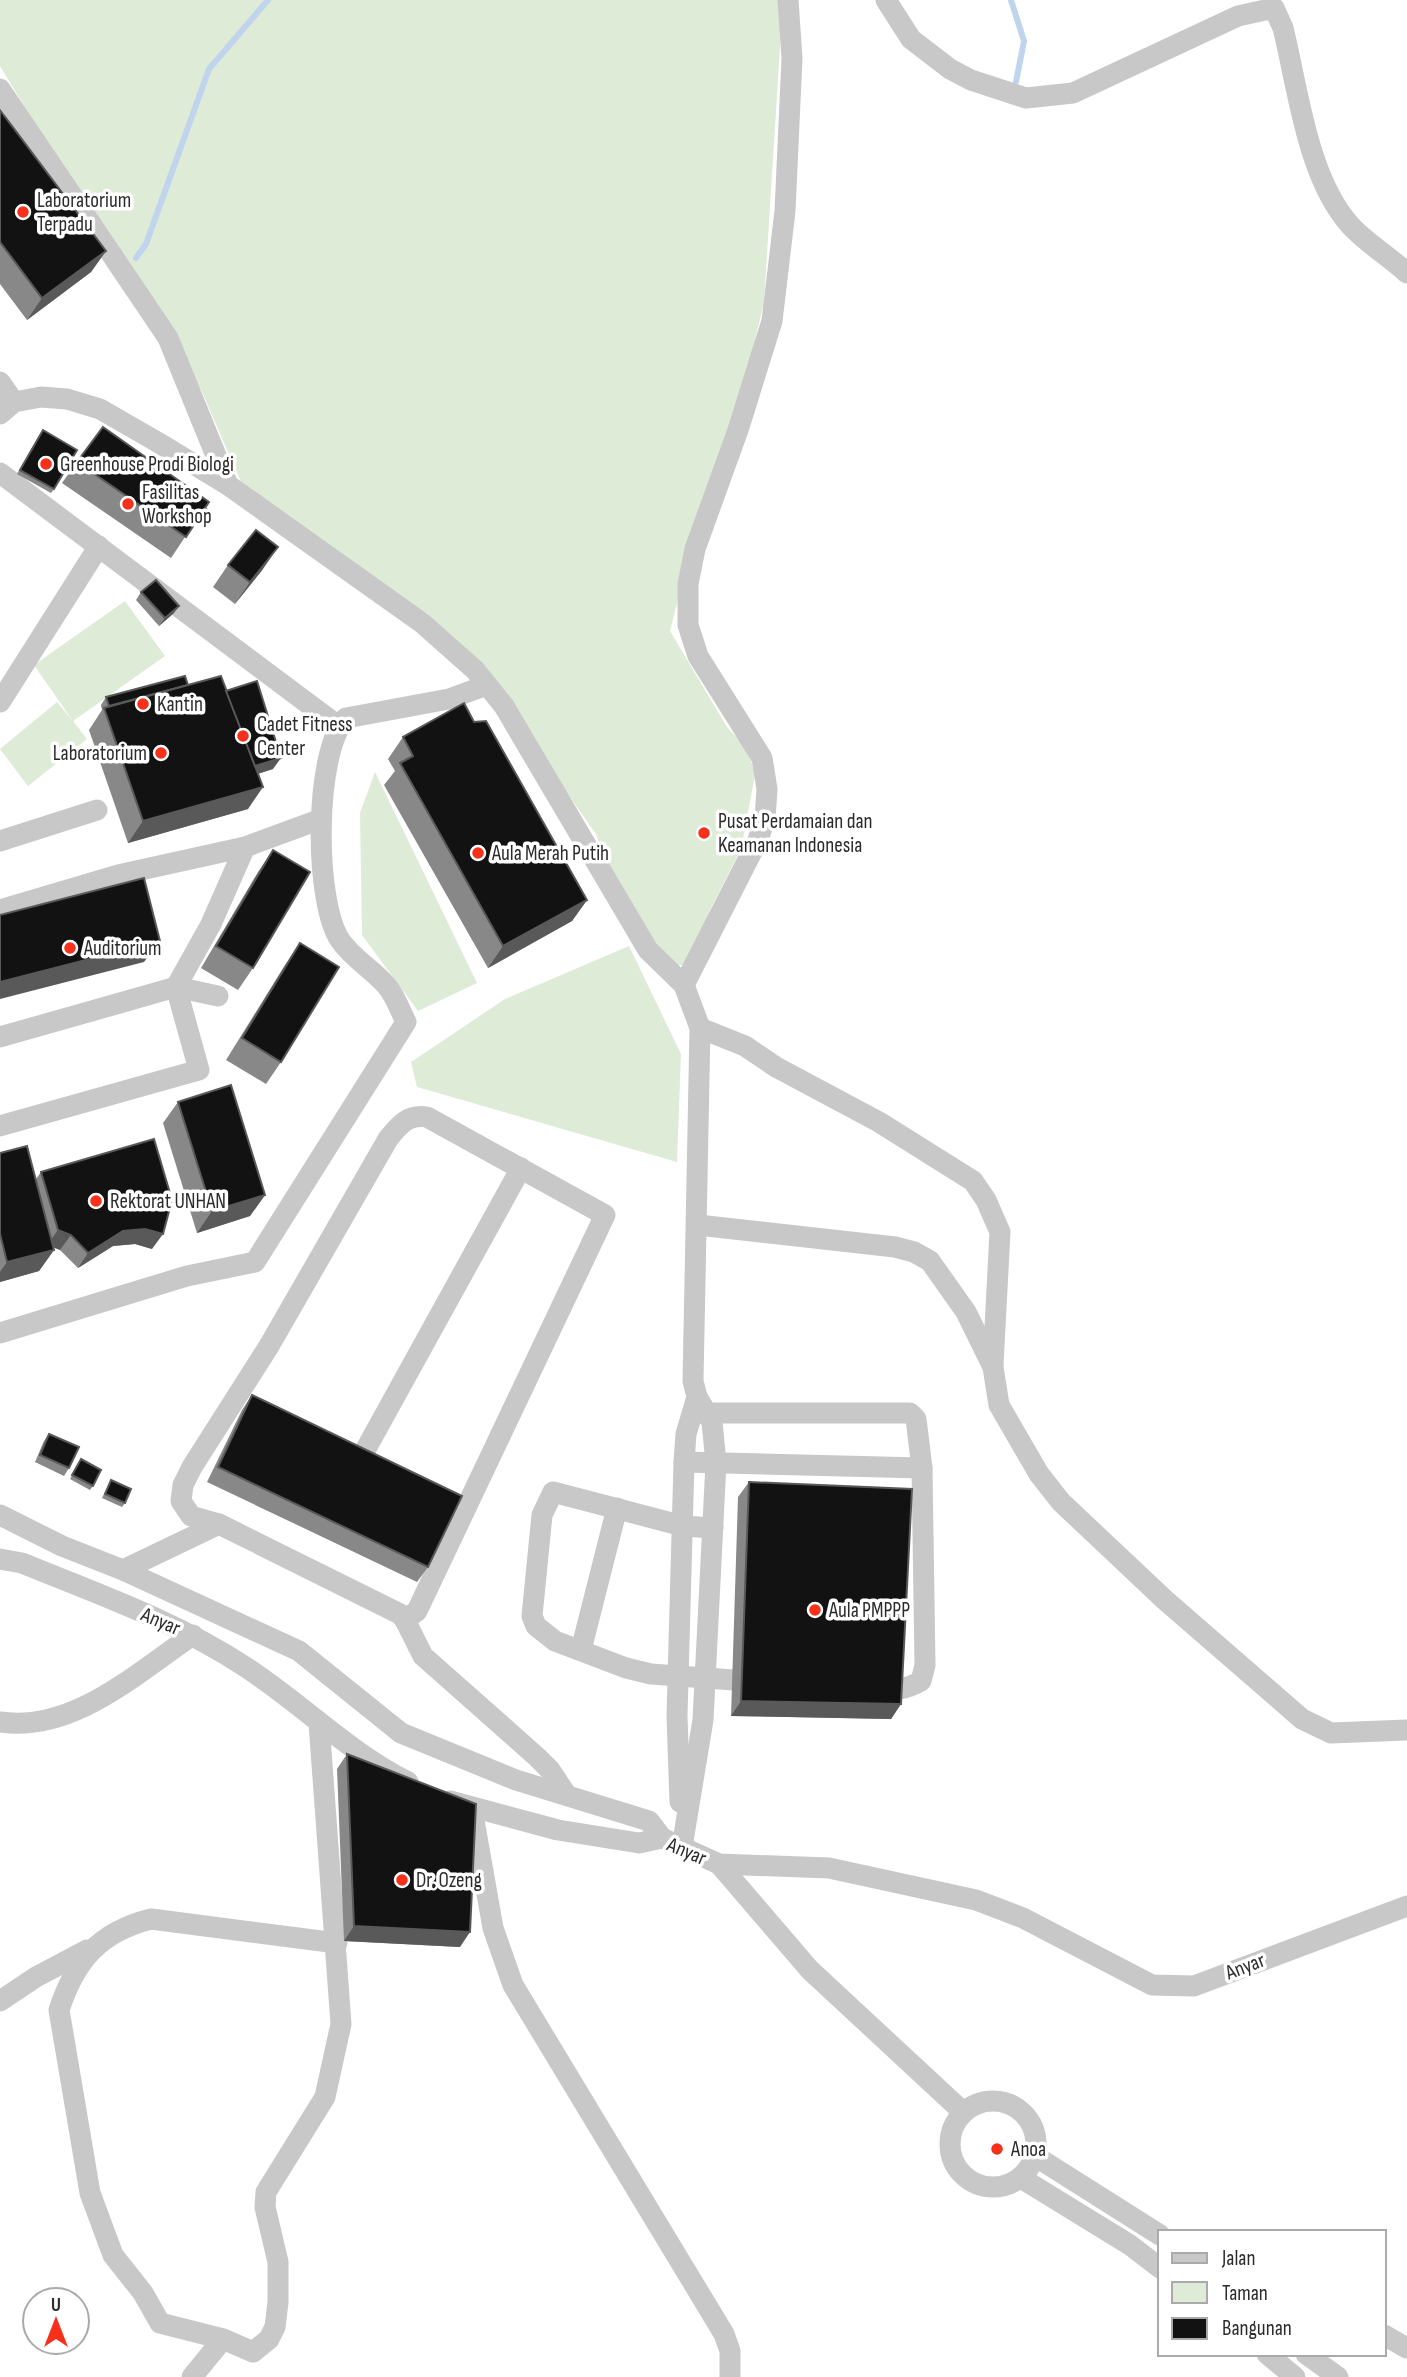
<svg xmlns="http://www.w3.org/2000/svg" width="1407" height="2377" viewBox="0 0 1407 2377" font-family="'Sofia Sans Condensed',sans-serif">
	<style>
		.green { fill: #deebd7 }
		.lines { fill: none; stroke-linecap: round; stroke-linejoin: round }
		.stream { stroke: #c0d4ee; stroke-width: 6 }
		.minor { stroke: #c8c8c8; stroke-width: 21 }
		.wall { fill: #888 }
		.shaded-wall { fill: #595959 }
		.building { fill: #121212; stroke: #595959; stroke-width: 2 }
		.poi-dot { fill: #f6301a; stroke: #fff; stroke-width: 2.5 }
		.labels { text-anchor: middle; stroke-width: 7; stroke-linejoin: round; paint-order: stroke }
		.poi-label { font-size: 21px; fill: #2b2b2b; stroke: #fff; text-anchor: start }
		.street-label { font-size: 21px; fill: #2b2b2b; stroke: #fff }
	</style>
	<rect width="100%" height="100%" fill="#fff"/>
	<g class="green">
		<polygon points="0,0 783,0 764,302 727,460 697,524 670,631 727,727 748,750 755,775 741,849 710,910 690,965 673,965 623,908 596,834 479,669 427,613 402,602 244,489 202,392 159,317 66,175 0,66"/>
		<polygon points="125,601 165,656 73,721 87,739 28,786 0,749 57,702 73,721 34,665"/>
		<polygon points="375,772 477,983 418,1011 362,935 360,813"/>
		<polygon points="629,946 681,1054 677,1162 417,1087 411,1062 505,999"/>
	</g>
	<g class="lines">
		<g class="stream">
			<polyline points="1011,0 1024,41 1016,82"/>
			<polyline points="136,258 146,244 209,69 268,0"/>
		</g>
		<g class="minor">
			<path d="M886 0 911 39 950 69 971 80 1026 98 1073 93 1238 16 1274 8 1283 28C1298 88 1307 177 1350 225 1366 243 1389 256 1407 273"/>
			<polyline points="0,89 168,338 228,485"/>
			<polyline points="0,382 14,402"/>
			<polyline points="0,414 14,402 41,397 67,399 100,409 159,443 228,485 422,623 475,670 504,706 648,950 684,985 700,1028 693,1381 697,1397 712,1422 716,1463 703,1720 682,1847"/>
			<polyline points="0,473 338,726"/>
			<polyline points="0,702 99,546"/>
			<polyline points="0,841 97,810"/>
			<polyline points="0,910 118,875 245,847 321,819"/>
			<polyline points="684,985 758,840 765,819 767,789 762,758 698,656 688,625 688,584 695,549 738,430 772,321 785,211 792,58 788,0"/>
			<polyline points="700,1028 745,1046 776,1067 879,1122 973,1181 986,1200 1000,1232 993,1365"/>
			<polyline points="0,1037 176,987 218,996"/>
			<polyline points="0,1126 199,1070 176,987 211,924 245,847"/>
			<polyline points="698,1225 895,1247 914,1252 930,1261 966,1312 993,1367 999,1405 1039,1474 1061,1502 1165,1600 1302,1719 1331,1733 1407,1730"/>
			<path d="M0 1333 187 1276 255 1262 406 1022C400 1010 395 995 386 985 372 969 352 958 340 940 314 901 314 752 346 718L449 699 487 685"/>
			<polyline points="696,1413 910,1413 916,1419 922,1468"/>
			<polyline points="362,1456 521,1168"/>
			<path d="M684 1462 922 1468 925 1665 921 1681C904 1691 892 1690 873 1689"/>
			<polyline points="0,1515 62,1546 123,1570 299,1651 401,1733 516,1780 649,1821 662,1838"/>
			<path d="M219 1524 191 1516 181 1501 183 1485 192 1467 269 1346 388 1139C399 1125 408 1114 427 1117L605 1215 417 1611 405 1620 423 1656 537 1757 550 1770 566 1794"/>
			<polyline points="713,1528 683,1526 553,1492 542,1515 532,1616 536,1626 555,1641 626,1668 651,1674 761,1682"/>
			<path d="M0 1559 22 1563C98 1594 175 1621 244 1666 300 1702 348 1752 408 1782"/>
			<polyline points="123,1570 219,1524 400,1614 405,1620"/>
			<polyline points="581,1650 617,1508"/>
			<path d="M0 1722C73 1733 136 1673 193 1635"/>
			<path d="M319 1723 341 2024 325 2097 266 2192 265 2207 278 2262V2302L275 2327 269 2339 253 2352 223 2339 160 2323 143 2293 113 2255 90 2193 59 2010C75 1961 99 1932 151 1919L337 1943"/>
			<polyline points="450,1801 558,1830 639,1843 662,1838 719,1864 829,1868 976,1900 1023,1918 1152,1985 1194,1986 1407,1906"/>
			<polyline points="680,1802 677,1716 684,1462 686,1434 697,1397"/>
			<polyline points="472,1809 493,1928 513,1985 724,2334 730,2351 730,2377"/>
			<polyline points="719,1864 810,1970 963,2112"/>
			<polyline points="0,2001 36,1977 87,1950"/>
			<circle cx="993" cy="2144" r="43"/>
			<polyline points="1035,2156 1160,2235"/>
			<polyline points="1021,2178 1130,2245 1160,2268"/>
			<polyline points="1384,2335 1407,2348"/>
			<polyline points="1267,2354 1295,2377"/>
			<polyline points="1306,2354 1338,2377"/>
			<polyline points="192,2377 223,2339"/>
		</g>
	</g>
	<g class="wall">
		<polygon points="0,110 106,251 91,272 27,320 0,284"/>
		<polygon points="40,434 54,489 51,493 17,474"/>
		<polygon points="77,462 205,508 211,512 202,527 195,522 171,558 62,483"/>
		<polygon points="228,565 263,569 235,604 213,587"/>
		<polygon points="141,592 174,613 159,626 136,600"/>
		<polygon points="188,685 226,691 273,769 258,774 248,809 128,843 89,730 102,710 101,705 106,697"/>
		<polygon points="474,722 587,900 572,921 488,968 384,785 395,771 388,759 403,737"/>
		<polygon points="273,850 253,968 238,990 201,968 258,872"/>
		<polygon points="300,943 281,1062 266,1084 226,1060 285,965"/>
		<polygon points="178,1102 265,1195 250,1216 197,1233 163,1123"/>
		<polygon points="0,1153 36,1179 41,1172 152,1249 135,1244 113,1246 78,1268 60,1250 54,1247 54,1250 39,1271 0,1282"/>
		<polygon points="252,1395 428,1567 417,1582 207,1482 242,1410"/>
		<polygon points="49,1434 69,1468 64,1476 35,1462 44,1441"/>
		<polygon points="79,1463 93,1486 90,1490 70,1479"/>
		<polygon points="111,1480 125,1503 122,1507 102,1498"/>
		<polygon points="749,1482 901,1704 891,1719 731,1716 738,1497"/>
		<polygon points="347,1754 460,1947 344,1941 337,1769"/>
	</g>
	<g class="shaded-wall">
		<polygon points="106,251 91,272 27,320 42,298"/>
		<polygon points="278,547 263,569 235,604 250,582"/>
		<polygon points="179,606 174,613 159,626 165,618"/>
		<polygon points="281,758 273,769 237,780 245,769"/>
		<polygon points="263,787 248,809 128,843 143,821"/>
		<polygon points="587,900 572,921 488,968 503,946"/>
		<polygon points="160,941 144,962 0,999 0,982"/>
		<polygon points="265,1195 250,1216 197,1233 212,1211"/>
		<polygon points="145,1229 163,1234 152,1249 135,1244 113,1246 78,1268 88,1253 123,1231"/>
		<polygon points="58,1230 71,1235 60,1250 47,1245"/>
		<polygon points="54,1250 39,1271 0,1282 0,1272 7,1262"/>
		<polygon points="741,1701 901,1704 891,1719 731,1716"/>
		<polygon points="354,1926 470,1932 460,1947 344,1941"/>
	</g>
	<g class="building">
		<polygon points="0,110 106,251 42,298 0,242"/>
		<polygon points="103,427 209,502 186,537 77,462"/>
		<polygon points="43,430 77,450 54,489 20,470"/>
		<polygon points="205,508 211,512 204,523 198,518"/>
		<polygon points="256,530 278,547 250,582 228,565"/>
		<polygon points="156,580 179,606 165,618 141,592"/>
		<polygon points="185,676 188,685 109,706 106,697"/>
		<polygon points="221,676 263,787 143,821 104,708"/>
		<polygon points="257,681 281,758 255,766 226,691"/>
		<polygon points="464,703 474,722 486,721 587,900 503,946 400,763 413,756 403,737"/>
		<polygon points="273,850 310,872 253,968 216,946"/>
		<polygon points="144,878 160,941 0,982 0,915"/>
		<polygon points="300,943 339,967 281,1062 242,1038"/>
		<polygon points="231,1085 265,1195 212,1211 178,1102"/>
		<polygon points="154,1139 172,1200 163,1234 145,1229 123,1231 88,1253 71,1235 58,1230 41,1172"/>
		<polygon points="27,1146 54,1250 7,1262 0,1234 0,1153"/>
		<polygon points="252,1395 462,1496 428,1567 218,1467"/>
		<polygon points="49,1434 79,1447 69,1468 40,1455"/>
		<polygon points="81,1459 101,1470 93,1486 72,1475"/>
		<polygon points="111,1480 131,1489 125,1503 105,1494"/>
		<polygon points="749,1482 912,1489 901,1704 741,1701"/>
		<polygon points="347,1754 476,1804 470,1932 354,1926"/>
	</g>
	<g class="poi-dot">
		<circle cx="23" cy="212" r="7"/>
		<circle cx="46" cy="464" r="7"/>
		<circle cx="128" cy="504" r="7"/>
		<circle cx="143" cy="704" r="7"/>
		<circle cx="243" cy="736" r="7"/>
		<circle cx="161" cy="753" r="7"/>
		<circle cx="704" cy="833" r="7"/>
		<circle cx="478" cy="853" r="7"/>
		<circle cx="70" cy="948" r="7"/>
		<circle cx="96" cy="1201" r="7"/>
		<circle cx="815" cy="1610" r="7"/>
		<circle cx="402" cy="1880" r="7"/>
		<circle cx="997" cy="2149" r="7"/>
	</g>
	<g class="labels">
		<g class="poi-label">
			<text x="37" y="207">Laboratorium<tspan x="37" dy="24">Terpadu</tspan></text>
			<text x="60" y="471">Greenhouse Prodi Biologi</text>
			<text x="142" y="499">Fasilitas<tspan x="142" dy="24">Workshop</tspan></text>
			<text x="157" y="711">Kantin</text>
			<text x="257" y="731">Cadet Fitness<tspan x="257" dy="24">Center</tspan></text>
			<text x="147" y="760" text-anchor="end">Laboratorium</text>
			<text x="718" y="828">Pusat Perdamaian dan<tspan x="718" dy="24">Keamanan Indonesia</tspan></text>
			<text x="492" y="860">Aula Merah Putih</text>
			<text x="84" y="955">Auditorium</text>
			<text x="110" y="1208">Rektorat UNHAN</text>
			<text x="829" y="1617">Aula PMPPP</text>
			<text x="416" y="1887">Dr. Ozeng</text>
			<text x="1011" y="2156">Anoa</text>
		</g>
		<g class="street-label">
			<text transform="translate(161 1621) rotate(23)" y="7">Anyar</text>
			<text transform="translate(687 1851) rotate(23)" y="7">Anyar</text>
			<text transform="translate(1245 1966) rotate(-21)" y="7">Anyar</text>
		</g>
	</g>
	<rect x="1158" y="2230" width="228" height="126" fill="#ffffff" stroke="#aaaaaa" stroke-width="2"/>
	<rect x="1172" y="2253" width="35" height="10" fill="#c8c8c8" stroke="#aaaaaa" stroke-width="2"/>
	<text x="1222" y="2265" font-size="21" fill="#2b2b2b">Jalan</text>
	<rect x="1172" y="2282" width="35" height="21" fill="#deebd7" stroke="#aaaaaa" stroke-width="2"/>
	<text x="1222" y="2300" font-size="21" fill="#2b2b2b">Taman</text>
	<rect x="1172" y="2318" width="35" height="21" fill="#121212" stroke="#aaaaaa" stroke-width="2"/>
	<text x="1222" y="2335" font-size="21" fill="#2b2b2b">Bangunan</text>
	<g transform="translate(56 2321)"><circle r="33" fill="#ffffff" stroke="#aaaaaa" stroke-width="2"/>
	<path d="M0-5L12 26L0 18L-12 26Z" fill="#f6301a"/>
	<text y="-10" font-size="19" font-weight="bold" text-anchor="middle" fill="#2b2b2b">U</text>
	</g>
</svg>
